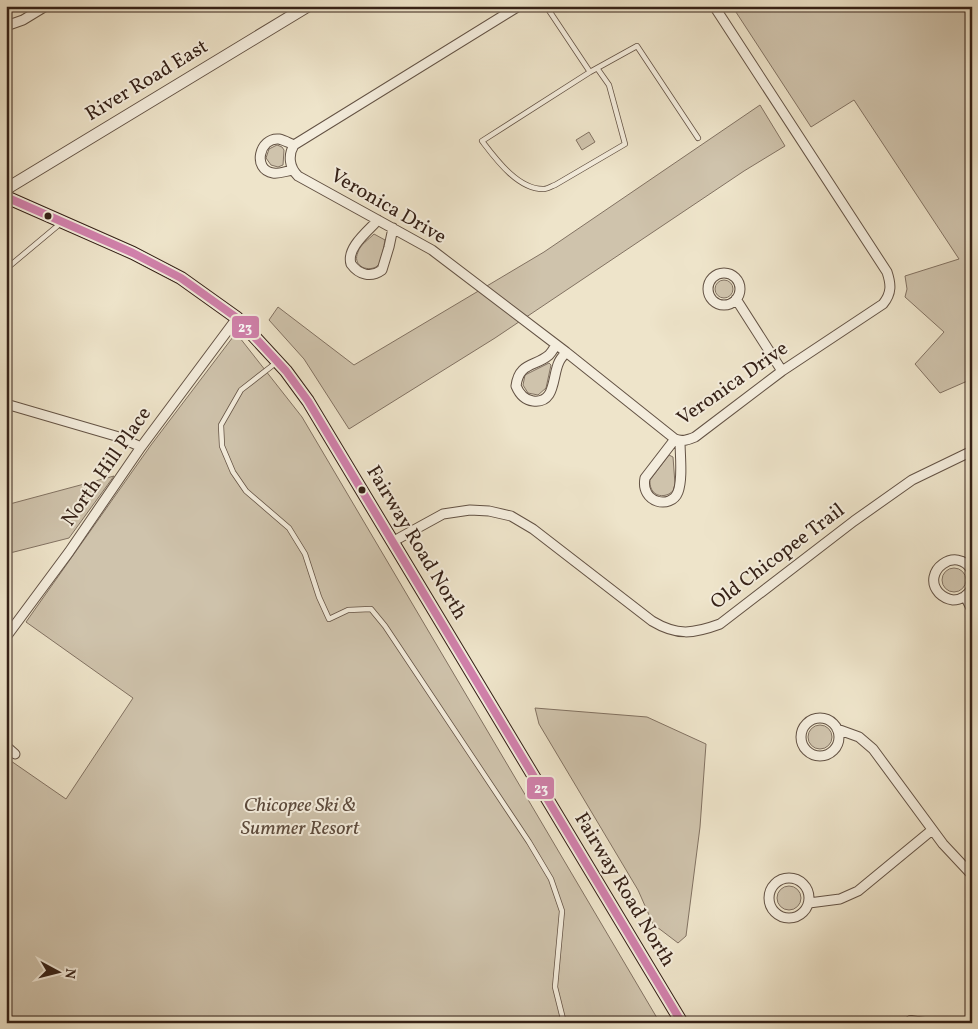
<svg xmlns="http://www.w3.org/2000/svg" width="978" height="1029" font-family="Vollkorn,serif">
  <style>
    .green { fill: #cfc3ac; stroke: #827262 }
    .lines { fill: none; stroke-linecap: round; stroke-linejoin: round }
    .service-casing { stroke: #635244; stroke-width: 6 }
    .minor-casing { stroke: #635244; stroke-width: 11 }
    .tertiary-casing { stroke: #635244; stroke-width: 13 }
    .secondary-casing { stroke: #352117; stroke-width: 14 }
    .service { stroke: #f4eddd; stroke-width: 4.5 }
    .minor { stroke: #f4eddd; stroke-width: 9 }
    .tertiary { stroke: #f4eddd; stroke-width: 11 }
    .secondary { stroke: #f4eddd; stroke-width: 12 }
    .bus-1-casing { stroke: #f4eddd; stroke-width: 11 }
    .bus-1 { stroke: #d181ac; stroke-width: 8 }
    .bus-dot { fill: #352117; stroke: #f4eddd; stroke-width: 2 }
    .labels { text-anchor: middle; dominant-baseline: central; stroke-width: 4; stroke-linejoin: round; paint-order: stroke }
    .street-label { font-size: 20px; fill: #352117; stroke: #f4eddd }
    .park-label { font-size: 20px; font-style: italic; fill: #5c4a3c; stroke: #f4eddd }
    .line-badge { stroke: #f4eddd; stroke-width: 2 }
    .badge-label { font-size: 14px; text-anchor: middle; font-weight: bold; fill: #fff }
  </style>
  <rect width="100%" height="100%" fill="#eee4ca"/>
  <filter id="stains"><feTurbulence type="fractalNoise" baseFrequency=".004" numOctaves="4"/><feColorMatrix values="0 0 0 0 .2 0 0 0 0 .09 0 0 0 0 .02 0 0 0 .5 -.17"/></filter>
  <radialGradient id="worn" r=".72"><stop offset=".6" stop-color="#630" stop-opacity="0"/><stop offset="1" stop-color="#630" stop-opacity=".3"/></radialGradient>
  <!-- green -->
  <path class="green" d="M732,6H972V379L940,393L915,364L944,332L905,297L907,289L905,276L959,259L854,100L811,127Z
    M760,105L785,146L744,171L495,338L349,429L304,359L269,320L278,307L354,365L544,252Z
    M589,132L595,142L582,150L576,140Z
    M277,145L282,147L284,150L283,165L278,167L271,165L266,158L269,149Z
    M374,234L385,240L381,262L376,267C366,272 352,265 358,252C360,245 369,239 374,234Z
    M715 289a9 9 0 1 1 18 0a9 9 0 1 1-18 0Z
    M236,333L302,417L660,1023H6V767L11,761L66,799L133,698L26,622L151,445Z
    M549,363L551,365L546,388L538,395L528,393L523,385L525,375Z
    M669,455L673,457L675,484L673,491L669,494C658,499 649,492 650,480Z
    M114,476L69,538L6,554V505Z
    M942 580a12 12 0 1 1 24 0a12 12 0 1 1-24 0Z
    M535,708L647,717L706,744L700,827L686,936L678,943L653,924L638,890L539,724Z
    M808 737a12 12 0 1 1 24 0a12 12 0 1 1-24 0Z
    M777 898a12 12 0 1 1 24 0a12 12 0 1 1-24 0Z"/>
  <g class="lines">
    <!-- service casing -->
    <g class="service-casing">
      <path id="service" d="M546,6L590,72L637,46L698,138
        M159,8L162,6
        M590,72L482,141C495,158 518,190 544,189C547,189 552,186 555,185L625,144L609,85L597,68
        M6,269L61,223
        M277,362L241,390L221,425L222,446L233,472L246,491L289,528L305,554L319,597L329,619L348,610L371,609L385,626L529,842L551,879L562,911L555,987L564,1023
        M902,1023L910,1018L947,1023"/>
    </g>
    <!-- minor casing -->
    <g class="minor-casing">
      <path id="minor" d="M519,6L294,145C288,155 289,167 298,176L432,250L566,352L675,439C682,442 688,440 695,437L782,371L883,304C892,293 891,284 887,272L714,6
        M6,26L23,20L46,6
        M293,170C286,171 279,174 273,173C252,170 259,137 279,139C284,140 289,143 294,145
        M378,220C368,231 346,248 351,264C359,275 371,278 382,270L389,247L393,228
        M708 289a16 16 0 1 1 32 0a16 16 0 1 1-32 0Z
        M736,299L782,371
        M556,345C554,348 552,352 549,355C535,367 519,362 516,386C519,393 524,400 533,401C556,404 552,376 559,362C560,359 564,355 566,352
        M6,404L119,437L141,447
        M675,439L645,478C640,503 671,510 678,492C683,479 680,455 680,441
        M392,542L443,514L470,510L489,511L511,516L533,529L652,621C677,636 693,634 720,624L854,521L912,480L972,451
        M972,571C957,544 920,572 939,593C942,596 947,599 953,600C961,600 968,595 972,588
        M965,596L972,610
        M6,637L69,552L141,447L237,318
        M801 737a19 19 0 1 1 38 0a19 19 0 1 1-38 0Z
        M837,729L859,737L873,749L943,844L972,875
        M6,746L15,754
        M769 898a20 20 0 1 1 40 0a20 20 0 1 1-40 0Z
        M809,903L840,899L858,891L932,830"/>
    </g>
    <!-- tertiary casing -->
    <g class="tertiary-casing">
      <path id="tertiary" d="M6,189L308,6"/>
    </g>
    <!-- secondary casing -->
    <g class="secondary-casing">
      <path id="secondary" d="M6,197L133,253L181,278L237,318L286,371L308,401L682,1023"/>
    </g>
    <!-- service -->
    <use href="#service" class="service"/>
    <!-- minor -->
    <use href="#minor" class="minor"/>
    <!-- tertiary -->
    <use href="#tertiary" class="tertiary"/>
    <!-- secondary -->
    <use href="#secondary" class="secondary"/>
    <!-- bus-1 casing -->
    <g class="bus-1-casing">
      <path id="bus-1" d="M6,197L133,253L181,278L237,318L286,371L308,401L682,1023"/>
    </g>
    <!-- bus-1 -->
    <use href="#bus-1" class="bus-1"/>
  </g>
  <!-- markers -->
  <g class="bus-dot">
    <circle cx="48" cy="216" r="4.5"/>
    <circle cx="362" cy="490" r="4.5"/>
  </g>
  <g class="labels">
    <!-- street labels -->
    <g class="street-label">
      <text transform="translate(147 81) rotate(-31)">River Road East</text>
      <text transform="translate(388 207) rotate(30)">Veronica Drive</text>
      <text transform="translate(733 384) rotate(-35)">Veronica Drive</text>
      <text transform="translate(107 467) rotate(-55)">North Hill Place</text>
      <text transform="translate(416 543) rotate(59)">Fairway Road North</text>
      <text transform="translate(778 557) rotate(-37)">Old Chicopee Trail</text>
      <text transform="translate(624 890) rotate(59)">Fairway Road North</text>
    </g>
    <!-- park labels -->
    <g class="park-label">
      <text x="300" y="806">Chicopee Ski &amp;<tspan x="300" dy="23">Summer Resort</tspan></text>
    </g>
  </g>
  <g class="line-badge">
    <rect x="231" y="315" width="29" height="24" rx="5" fill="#d181ac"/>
    <rect x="526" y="776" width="29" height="24" rx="5" fill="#d181ac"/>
  </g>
  <g class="badge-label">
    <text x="245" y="332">23</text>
    <text x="541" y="793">23</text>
  </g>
  <!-- margin -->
  <rect width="978" height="1029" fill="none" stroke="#eee4ca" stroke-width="25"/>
  <rect x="8" y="8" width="963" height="1014" fill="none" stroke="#352117" stroke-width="2.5"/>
  <rect x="12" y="12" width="953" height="1004" fill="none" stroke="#352117"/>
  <!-- north arrow -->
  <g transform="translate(58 972) rotate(97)" stroke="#f4eddd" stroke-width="4" paint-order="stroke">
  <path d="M0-4L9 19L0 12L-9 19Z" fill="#352117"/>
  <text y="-8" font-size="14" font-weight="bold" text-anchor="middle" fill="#352117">N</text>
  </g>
  <rect width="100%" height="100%" filter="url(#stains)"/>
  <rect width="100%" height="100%" fill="url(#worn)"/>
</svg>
